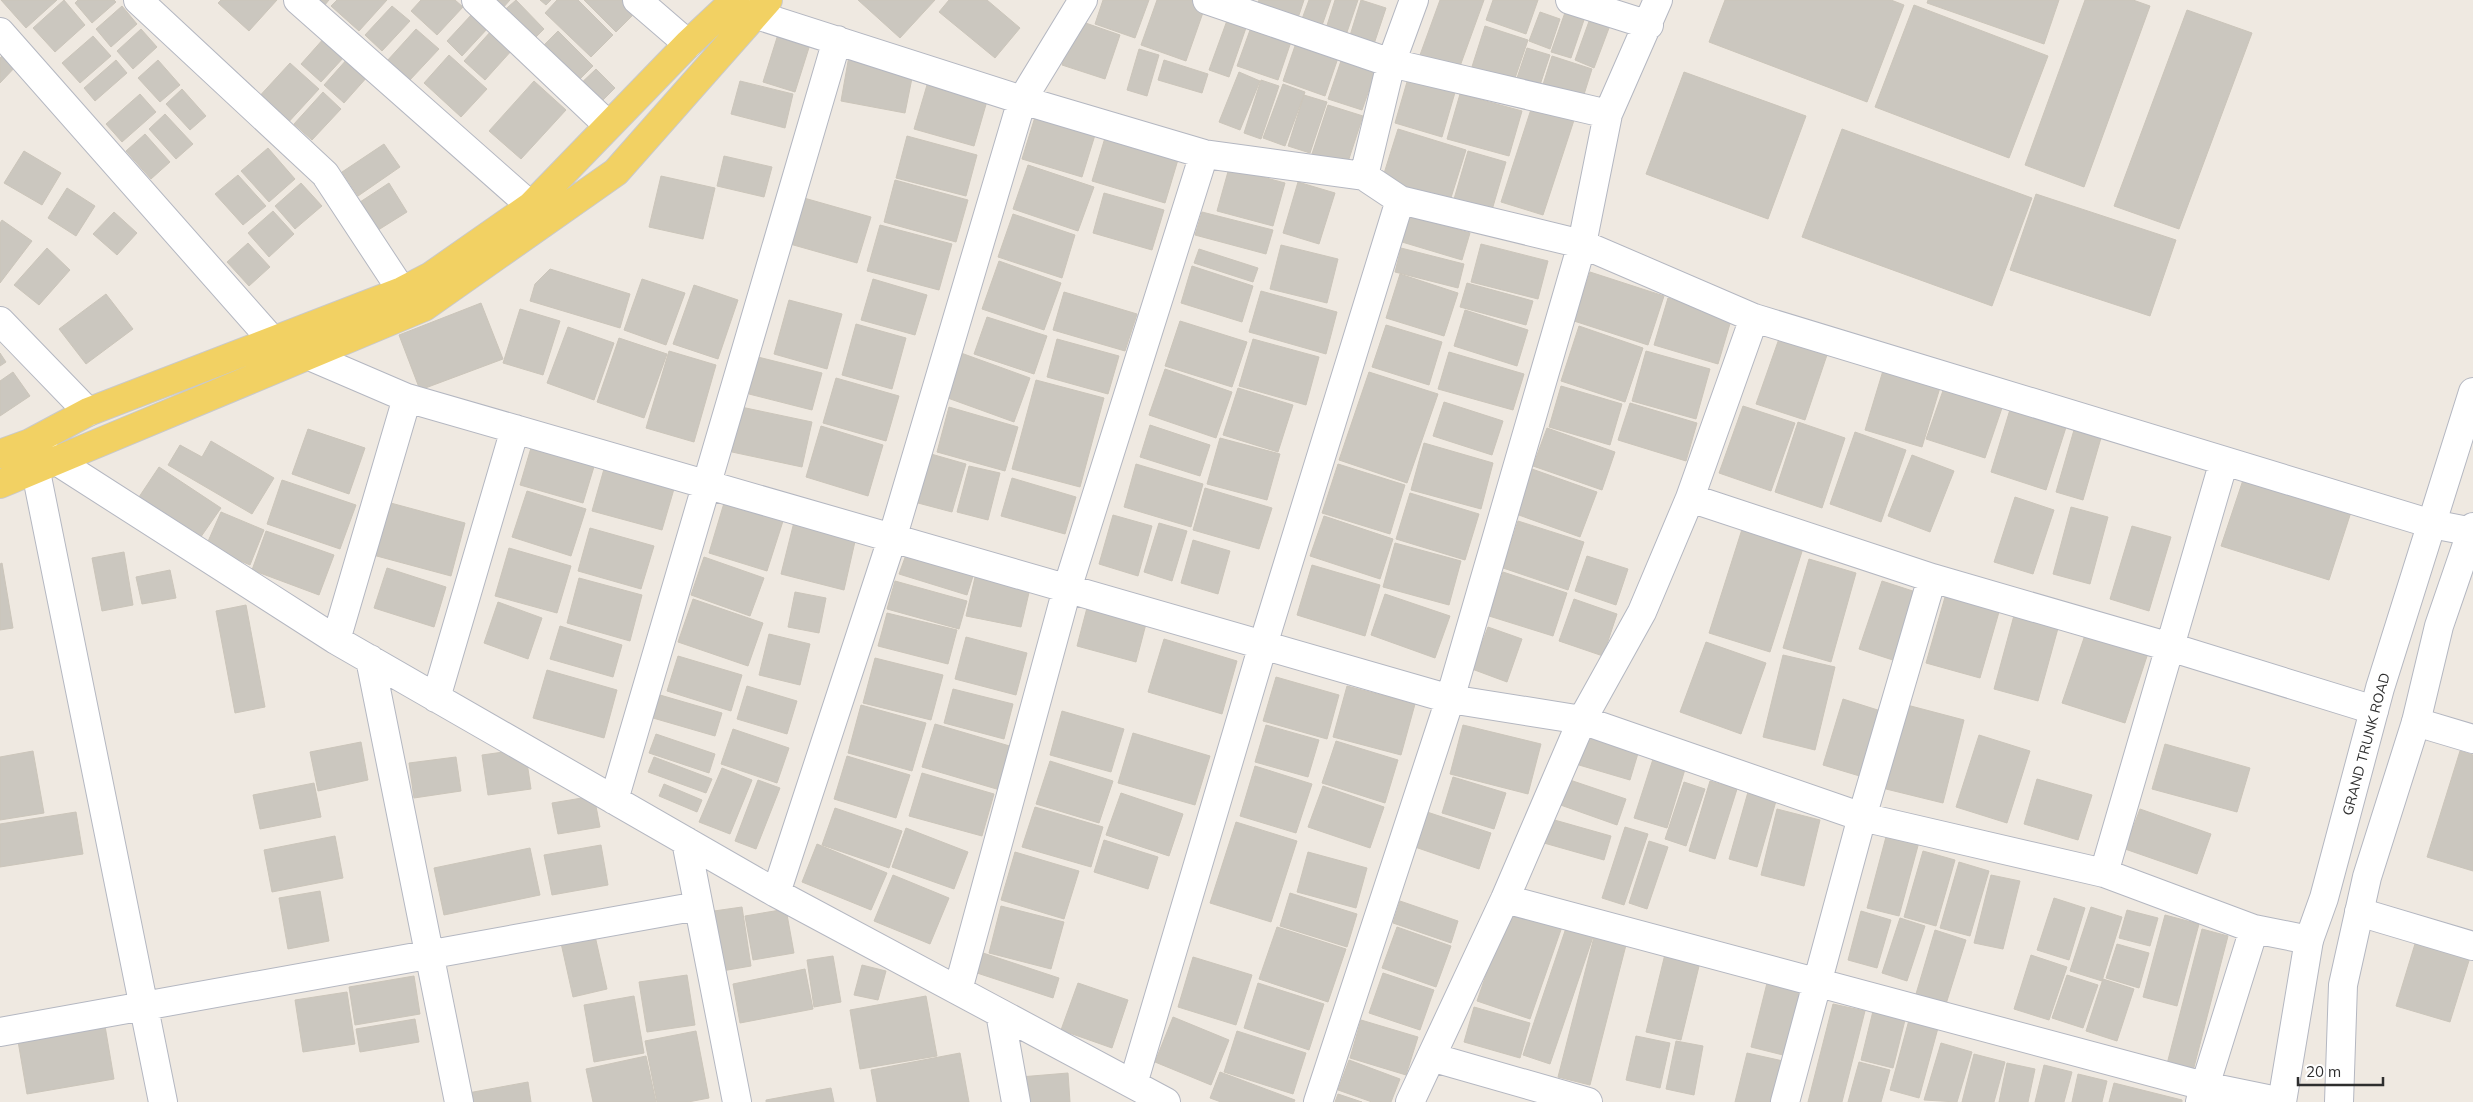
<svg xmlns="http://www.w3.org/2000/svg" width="2473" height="1102" font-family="Mulish,sans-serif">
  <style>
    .building { fill: #cbc7bf; stroke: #cbc5ba }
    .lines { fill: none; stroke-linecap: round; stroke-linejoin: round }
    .minor-casing { stroke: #b4b7c1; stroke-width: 30 }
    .secondary-casing { stroke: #b4b7c1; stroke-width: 30 }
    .primary-casing { stroke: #c9c9c9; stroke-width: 30 }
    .minor { stroke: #fff; stroke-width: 28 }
    .secondary { stroke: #fff; stroke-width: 28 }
    .primary { stroke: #f2d163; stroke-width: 28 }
    .labels { text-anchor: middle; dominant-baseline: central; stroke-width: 4.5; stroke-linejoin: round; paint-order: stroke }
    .street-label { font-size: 14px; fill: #2e2e2e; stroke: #fff }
  </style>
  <rect width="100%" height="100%" fill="#efe9e1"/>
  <!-- building -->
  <path class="building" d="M1,0H57L26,28Z
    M64,0L85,25L55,52L33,28Z
    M78,0H114L116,2L92,23L75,3Z
    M221,0H277L249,31L218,3Z
    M317,0H329L324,6Z
    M337,0H387L359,31L331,6Z
    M421,0H455L463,7L437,35L411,11Z
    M492,0H510L502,9Z
    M516,0L544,29L529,44L500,14Z
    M540,0H551L546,5Z
    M557,0H578L613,35L591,57L545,13Z
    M584,0H629L639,9L616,32Z
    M858,0H935L900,38Z
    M949,0H987L1020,28L995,58L939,12Z
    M1103,0H1149L1135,38L1095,24Z
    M1157,0H1193L1206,4L1186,61L1141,45Z
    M1259,0H1304L1296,24L1255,10Z
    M1309,0H1331L1319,34L1299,27Z
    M1335,0H1358L1344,41L1324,35Z
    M1361,0L1386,8L1372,50L1348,42Z
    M1440,0H1484L1459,69L1420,55Z
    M1493,0H1538L1526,34L1486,20Z
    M1725,0H1891L1904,5L1867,102L1709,42Z
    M1928,0H2059L2044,44L1927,3Z
    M2085,0H2133L2150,6L2084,187L2025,165Z
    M1568,4L1587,11L1571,58L1551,52Z
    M1914,5L2048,56L2009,158L1875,107Z
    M122,6L137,24L111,47L96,29Z
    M392,6L410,21L382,51L365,35Z
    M2187,10L2252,33L2179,229L2114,206Z
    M1540,12L1560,19L1550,49L1529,41Z
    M1592,13L1612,20L1594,68L1575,60Z
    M472,14L488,28L462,56L447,41Z
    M1229,15L1248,22L1229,77L1209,70Z
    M1254,19L1294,33L1278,80L1237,66Z
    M1077,20L1120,35L1105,79L1062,65Z
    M1485,26L1528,40L1512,87L1470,73Z
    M780,28L812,38L795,92L763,82Z
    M141,29L157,47L133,69L117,51Z
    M416,29L439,49L409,81L387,61Z
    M492,30L513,49L485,80L464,61Z
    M558,31L593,66L572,87L537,52Z
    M93,36L111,56L80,83L62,63Z
    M325,37L345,56L321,82L301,64Z
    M1298,37L1340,52L1325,96L1283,81Z
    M1527,48L1550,55L1538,91L1515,84Z
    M1139,49L1159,55L1147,96L1127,90Z
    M6,52L19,63L0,83V58Z
    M449,55L487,89L461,117L424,83Z
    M1343,55L1377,67L1362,110L1328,99Z
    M849,56L914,68L905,113L841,101Z
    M1552,56L1592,69L1581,104L1541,91Z
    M348,58L368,76L344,103L324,85Z
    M116,60L127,73L95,101L84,88Z
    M158,60L180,85L160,102L138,78Z
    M1164,60L1208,74L1202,93L1158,80Z
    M290,63L319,89L285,126L256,100Z
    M596,69L615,88L596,107L576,88Z
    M1239,72L1260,81L1240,130L1219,122Z
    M1684,72L1806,116L1768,219L1646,174Z
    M1409,75L1456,89L1442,137L1395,123Z
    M1261,80L1279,86L1261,139L1244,133Z
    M534,81L566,110L521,159L489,131Z
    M740,81L793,94L785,128L731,114Z
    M1283,84L1305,92L1285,146L1263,138Z
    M927,85L987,101L974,146L914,129Z
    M182,89L206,116L190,130L166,104Z
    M323,92L341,109L312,140L294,124Z
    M140,94L156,112L122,142L106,124Z
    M1460,94L1522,111L1509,156L1447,139Z
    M1304,95L1327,102L1310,153L1288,146Z
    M1534,100L1576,114L1543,215L1501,202Z
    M1328,105L1363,116L1347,165L1312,154Z
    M165,114L193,144L176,159L149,129Z
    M1035,117L1095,135L1082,177L1022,159Z
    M1398,129L1466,150L1449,204L1381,183Z
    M1842,129L2032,198L1992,306L1802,237Z
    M1107,131L1180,153L1165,203L1092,181Z
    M145,134L170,162L151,179L126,151Z
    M907,136L977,155L966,196L896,178Z
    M384,144L400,167L358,196L342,172Z
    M268,148L295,179L269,202L241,171Z
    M24,151L61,173L42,205L4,183Z
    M1468,151L1506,162L1492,210L1454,199Z
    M724,156L772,167L764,197L717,186Z
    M1028,165L1094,187L1078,231L1013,209Z
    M1229,168L1285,183L1273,226L1217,211Z
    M238,175L266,206L243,225L215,194Z
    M661,176L715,188L703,239L649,227Z
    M895,180L968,200L956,242L884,222Z
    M1298,182L1335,193L1319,244L1283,233Z
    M301,183L322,206L295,229L275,206Z
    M389,183L407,212L375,232L357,204Z
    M67,188L95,206L76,236L48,218Z
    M1104,193L1164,210L1152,250L1093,233Z
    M2036,194L2176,240L2150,316L2010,270Z
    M804,198L871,217L857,263L790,244Z
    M273,211L294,234L269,257L248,233Z
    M114,212L137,233L117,255L93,234Z
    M1202,212L1273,230L1266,254L1195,235Z
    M1013,214L1075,235L1062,278L998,257Z
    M1410,216L1470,233L1462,260L1402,242Z
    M2,220L32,241L0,283V223Z
    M880,225L952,244L939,290L867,271Z
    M248,243L270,267L249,286L227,262Z
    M1481,244L1548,261L1538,299L1471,282Z
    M1281,245L1338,259L1327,303L1270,289Z
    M47,248L70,270L39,305L14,285Z
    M1401,248L1464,264L1458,288L1395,272Z
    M1199,249L1258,268L1253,282L1194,263Z
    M999,261L1061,283L1044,330L982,309Z
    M1192,266L1253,286L1242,322L1181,303Z
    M550,269L630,294L620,328L530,301L535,284Z
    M1590,272L1664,296L1648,345L1574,321Z
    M1400,274L1458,293L1444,336L1386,318Z
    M642,279L685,293L666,345L624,330Z
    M873,279L927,295L915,335L861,320Z
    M1467,283L1533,301L1526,325L1460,307Z
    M694,285L738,300L718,359L673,344Z
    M1261,291L1337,312L1326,354L1249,332Z
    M1064,292L1137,314L1125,351L1053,330Z
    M106,294L133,329L86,364L59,329Z
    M1668,298L1732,317L1718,364L1654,345Z
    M789,300L842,314L827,369L774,354Z
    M481,303L503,359L420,390L399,335Z
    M520,309L560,321L543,375L503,363Z
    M1465,310L1528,330L1517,366L1454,346Z
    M987,317L1047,336L1034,374L974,354Z
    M1180,321L1247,342L1232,387L1165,366Z
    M856,324L906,338L892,389L842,375Z
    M1386,325L1442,342L1429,385L1372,367Z
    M1579,326L1643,348L1625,402L1561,381Z
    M568,327L614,343L594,400L547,383Z
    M1781,333L1829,349L1805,420L1756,404Z
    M619,338L667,354L644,418L597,402Z
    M1057,339L1119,356L1108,394L1047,377Z
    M1253,339L1319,357L1306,405L1239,386Z
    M669,351L716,365L694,442L646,428Z
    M1646,351L1710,369L1696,419L1632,401Z
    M1449,352L1524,374L1513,410L1438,389Z
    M0,353L6,362L0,366Z
    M961,353L1030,378L1014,422L945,397Z
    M758,357L822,373L812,410L749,394Z
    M1885,364L1942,381L1922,447L1865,430Z
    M1165,369L1232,392L1216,438L1149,415Z
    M13,372L30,396L0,416V381Z
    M1369,372L1438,394L1407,483L1339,460Z
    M836,378L899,396L886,441L823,423Z
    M1036,380L1104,398L1080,487L1012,469Z
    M1946,382L2004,402L1985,458L1926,439Z
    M1561,386L1622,404L1610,445L1549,427Z
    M1238,388L1293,405L1278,452L1223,435Z
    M1444,402L1503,421L1492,455L1433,436Z
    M1630,403L1697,423L1686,461L1618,440Z
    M2012,403L2068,421L2046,490L1991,472Z
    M1743,406L1795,423L1771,491L1719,473Z
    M741,407L812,422L802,467L732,452Z
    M949,407L1018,427L1005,471L937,452Z
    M1798,422L1845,438L1822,508L1775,492Z
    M2076,423L2103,431L2083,500L2056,492Z
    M1150,425L1210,445L1200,476L1140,457Z
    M821,426L883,445L868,496L806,477Z
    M1547,428L1615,452L1602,490L1533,466Z
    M308,429L365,448L349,494L292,474Z
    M1855,432L1906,450L1881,522L1830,504Z
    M1220,438L1280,454L1267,500L1207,484Z
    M211,441L274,478L252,514L168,465L180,445L202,457Z
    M533,441L596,460L583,503L520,485Z
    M1424,443L1493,463L1481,509L1411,490Z
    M931,454L966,464L952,512L918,503Z
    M1912,455L1954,471L1930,532L1888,516Z
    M606,462L676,482L662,530L592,511Z
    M1136,464L1203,484L1191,527L1124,507Z
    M1338,464L1405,485L1390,534L1322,513Z
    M969,466L1000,473L988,520L957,512Z
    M159,467L221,508L198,541L137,500Z
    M1532,469L1597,492L1580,537L1516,514Z
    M2245,474L2352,509L2329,580L2221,546Z
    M1012,478L1076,497L1065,534L1001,516Z
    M282,480L356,505L340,549L267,524Z
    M1205,488L1272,508L1259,549L1193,530Z
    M527,491L586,509L571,556L512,537Z
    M1410,493L1479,514L1465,560L1396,539Z
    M2015,497L2054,510L2033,574L1994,562Z
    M387,502L465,523L451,576L373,555Z
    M724,503L783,521L767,571L709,553Z
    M2071,507L2108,517L2090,584L2053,574Z
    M221,512L264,530L250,565L206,546Z
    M1113,515L1152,526L1138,576L1099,564Z
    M1324,516L1393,539L1380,579L1310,556Z
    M1518,521L1584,542L1568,590L1503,568Z
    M794,522L856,537L844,590L781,574Z
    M1159,523L1187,531L1172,581L1144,572Z
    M1744,523L1805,542L1770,652L1709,633Z
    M2132,526L2171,537L2149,611L2110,599Z
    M590,528L654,546L641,589L578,571Z
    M266,531L334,555L319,595L252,570Z
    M1193,540L1230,551L1218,594L1181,583Z
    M1395,543L1461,561L1449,605L1383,587Z
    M509,548L571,566L557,613L495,596Z
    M124,552L133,605L102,611L92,558Z
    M907,552L974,573L967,595L899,574Z
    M1587,556L1628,569L1616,605L1575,591Z
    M704,557L764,578L750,616L691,595Z
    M1809,559L1856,573L1831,662L1783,648Z
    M2,563L13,628L0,630V564Z
    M1312,565L1380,585L1365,636L1297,615Z
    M387,568L446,587L434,627L374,608Z
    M170,570L176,598L142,604L136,577Z
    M1503,572L1567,593L1553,636L1489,616Z
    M976,573L1031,584L1021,627L966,616Z
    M579,578L642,595L630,641L567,623Z
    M895,581L967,601L959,629L887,609Z
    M1882,581L1922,594L1899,662L1859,649Z
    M1947,590L2001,605L1980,678L1926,663Z
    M795,592L826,598L819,633L788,627Z
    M1385,594L1450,616L1435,658L1371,635Z
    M693,599L763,623L748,666L678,642Z
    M1574,599L1617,614L1603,656L1559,641Z
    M498,602L542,618L528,659L484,643Z
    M1088,604L1147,620L1136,662L1077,646Z
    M246,605L265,707L235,713L216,611Z
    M2016,608L2060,621L2038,701L1994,689Z
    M887,613L957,630L948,664L878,646Z
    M560,626L622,645L613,677L550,659Z
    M1488,627L1522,639L1507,682L1472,669Z
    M2087,629L2149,650L2125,723L2062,703Z
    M769,634L810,644L800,685L759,675Z
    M966,637L1027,653L1016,695L955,679Z
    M1164,639L1237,661L1222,714L1148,692Z
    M1706,642L1766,663L1741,734L1680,712Z
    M1783,655L1835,667L1815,750L1763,737Z
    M678,656L742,675L731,711L667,691Z
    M875,658L943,675L931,720L863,703Z
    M547,670L617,690L604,738L533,718Z
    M1276,677L1339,695L1327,739L1263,721Z
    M747,686L797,701L787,734L737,719Z
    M1347,686L1415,704L1401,755L1333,737Z
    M953,689L1013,704L1004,739L944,723Z
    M660,695L722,713L715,736L653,718Z
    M1843,699L1884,712L1863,777L1823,765Z
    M861,705L926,723L912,771L848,753Z
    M1907,705L1964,720L1943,803L1886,789Z
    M1062,711L1124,729L1111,772L1050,755Z
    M935,724L1013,747L1000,790L922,767Z
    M1266,725L1319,740L1308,777L1255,762Z
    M1463,725L1541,744L1528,794L1450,774Z
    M733,729L789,748L777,783L721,764Z
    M1133,733L1210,756L1195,805L1118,783Z
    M656,734L715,754L709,773L649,753Z
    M1588,734L1639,750L1630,780L1579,765Z
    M1979,735L2030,751L2007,823L1956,807Z
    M1336,741L1398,760L1385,803L1322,783Z
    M361,742L368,780L318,791L310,752Z
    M2165,744L2250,768L2237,812L2152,789Z
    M525,749L531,789L488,795L482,755Z
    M33,751L44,813L0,820V757Z
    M2460,751L2473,755V871L2427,857Z
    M847,756L910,775L896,818L834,799Z
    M1654,756L1686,766L1667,828L1634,818Z
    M456,757L461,791L414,798L409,763Z
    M654,757L712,779L706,793L648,772Z
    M1050,761L1113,781L1099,823L1036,804Z
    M1255,766L1312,784L1296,833L1240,816Z
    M722,768L752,780L730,834L699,822Z
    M922,773L994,794L982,836L909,816Z
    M1453,777L1506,793L1494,829L1442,813Z
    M1564,778L1626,799L1617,825L1555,803Z
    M2037,779L2092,795L2078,840L2024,824Z
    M758,780L780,788L756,849L735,841Z
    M1710,781L1737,789L1715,859L1689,851Z
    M1684,782L1705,789L1686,846L1665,839Z
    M314,783L321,817L260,829L253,795Z
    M664,784L702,800L697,812L659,796Z
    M1323,786L1384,807L1370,848L1308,827Z
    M1748,792L1776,801L1757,867L1729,859Z
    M1121,793L1183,814L1169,856L1106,835Z
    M594,796L600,827L558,834L552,803Z
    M1035,807L1103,827L1091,867L1022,847Z
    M835,808L902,831L889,868L822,845Z
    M1777,809L1820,820L1804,886L1761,875Z
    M2140,809L2211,834L2197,874L2125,849Z
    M76,812L83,854L0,867V824Z
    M1427,812L1491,833L1479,869L1415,847Z
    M1551,819L1611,836L1604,860L1544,843Z
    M1236,822L1297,841L1271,922L1210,903Z
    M1625,827L1648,834L1624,905L1602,898Z
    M906,828L968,852L954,889L892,867Z
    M1887,833L1919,842L1899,916L1867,908Z
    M335,836L343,878L272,892L264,850Z
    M1104,840L1158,857L1148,889L1094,872Z
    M1649,841L1668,847L1647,909L1629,903Z
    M817,844L887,873L871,910L802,882Z
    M601,845L608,885L552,895L544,855Z
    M530,848L540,895L444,915L434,868Z
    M1923,851L1955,860L1936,926L1904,917Z
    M1015,852L1079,871L1064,919L1001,900Z
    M1308,852L1367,868L1356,908L1297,892Z
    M1959,862L1989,871L1970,936L1940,928Z
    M893,875L949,898L930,944L874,921Z
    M1991,875L2020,881L2003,949L1974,943Z
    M320,891L329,941L288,949L279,898Z
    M1290,893L1357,914L1347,947L1280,926Z
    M2054,898L2085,908L2069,960L2037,950Z
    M1400,901L1458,921L1451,943L1393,923Z
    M1511,903L1564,921L1530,1019L1477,1001Z
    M1001,906L1064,922L1051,969L989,953Z
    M742,907L751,966L716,972L707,912Z
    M2091,907L2122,917L2102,981L2070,971Z
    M786,909L794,953L753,960L745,916Z
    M2127,910L2158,918L2150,946L2119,938Z
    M1861,911L1891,920L1877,968L1848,960Z
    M2165,915L2199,924L2177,1006L2143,997Z
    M1900,918L1925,926L1907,981L1882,973Z
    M1567,925L1594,934L1550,1064L1523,1055Z
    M593,927L607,989L573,997L559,934Z
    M1277,927L1346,949L1328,1002L1259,979Z
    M1397,927L1451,946L1436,987L1382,968Z
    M2202,929L2228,936L2193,1071L2167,1064Z
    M1935,930L1966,940L1946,1004L1916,994Z
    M2418,934L2472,951L2450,1022L2396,1006Z
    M1594,937L1626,945L1590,1085L1558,1077Z
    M2117,944L2149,953L2139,988L2106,978Z
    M1666,950L1701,958L1681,1040L1646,1032Z
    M980,952L1059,978L1053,998L974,972Z
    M2031,955L2067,967L2049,1020L2014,1009Z
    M833,956L841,1002L814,1007L807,960Z
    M1193,957L1252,975L1236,1025L1178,1007Z
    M862,965L886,971L878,1000L854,995Z
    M805,969L813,1009L740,1023L733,984Z
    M1383,973L1434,990L1420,1030L1369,1013Z
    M687,975L695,1025L647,1032L639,982Z
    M2067,975L2098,985L2083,1028L2052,1018Z
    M414,976L420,1014L355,1025L349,987Z
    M1768,979L1805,989L1787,1056L1751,1047Z
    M2103,979L2134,989L2117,1041L2086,1031Z
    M1078,983L1128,1000L1112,1048L1061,1030Z
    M1258,983L1324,1004L1309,1050L1244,1028Z
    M347,992L355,1044L303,1052L295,1000Z
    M634,996L644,1053L594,1062L584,1005Z
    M926,996L937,1056L860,1069L850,1010Z
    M1833,1004L1865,1011L1842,1102H1808Z
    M1474,1007L1530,1023L1520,1058L1464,1042Z
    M1874,1007L1906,1016L1893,1068L1861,1060Z
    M1173,1017L1229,1040L1211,1085L1155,1062Z
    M415,1019L419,1042L360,1052L356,1029Z
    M1361,1020L1418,1037L1406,1075L1350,1058Z
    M1909,1020L1938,1028L1919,1098L1890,1090Z
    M105,1026L114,1079L27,1094L18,1041Z
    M696,1031L709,1098L688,1102H657L645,1041Z
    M1237,1031L1306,1053L1293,1094L1224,1072Z
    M1636,1036L1670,1043L1660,1088L1626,1080Z
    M1676,1041L1703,1046L1694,1095L1666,1089Z
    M1941,1043L1972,1052L1957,1102L1924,1100Z
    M960,1053L969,1102H877L871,1070Z
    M1747,1053L1783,1061L1772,1102H1735Z
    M1974,1054L2005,1062L1994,1102H1962Z
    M646,1056L656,1102H593L586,1069Z
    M1349,1060L1400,1079L1391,1102H1372L1338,1090Z
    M1859,1062L1890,1070L1881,1102H1848Z
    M2007,1063L2035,1069L2028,1102H1999Z
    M2044,1065L2072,1072L2064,1102H2035Z
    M1220,1072L1295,1100L1294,1102H1221L1210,1098Z
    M1068,1073L1070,1102H1023L1020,1077Z
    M2078,1074L2107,1081L2102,1102H2072Z
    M528,1082L531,1102H470L468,1093Z
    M2114,1083L2182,1100V1102H2109Z
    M831,1088L834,1102H766V1100Z
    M1338,1094L1362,1102H1335Z"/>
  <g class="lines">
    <!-- minor casing -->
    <g class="minor-casing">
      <path id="minor" d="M138,0L325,174L402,291
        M298,0L531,206
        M476,0L608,125
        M637,0L688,44
        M1207,0L1391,63L1608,114
        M1570,0L1649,25
        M735,8L1022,100L1204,154L1364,176L1400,200L1582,244L1754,318L2432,524L2473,532
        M0,32L272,340L407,398L1450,699L1582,720L1862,817L2104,873L2254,929L2309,940
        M1364,176L1391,63L1414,0
        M0,321L88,412
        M31,447L163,1102
        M38,449L336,640L776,893L1166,1102
        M1690,498L1932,578L2170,647L2374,710
        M336,640L407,398
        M370,659L459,1102
        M436,698L515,429
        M2416,722L2473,739
        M614,800L837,40
        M686,841L737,1102
        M2104,873L2224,461
        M776,893L892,539L1022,100L1083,0
        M1505,899L2204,1086L2282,1102
        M2359,912L2473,946
        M958,990L1067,589L1204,154
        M1000,1013L1016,1102
        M0,1032L698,906
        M1431,1057L1588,1102
        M1133,1084L1263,645L1400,200
        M1318,1102L1450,699L1582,244L1608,114L1658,0
        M1410,1102L1505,899L1582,720L1642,612L1690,498L1754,318
        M1785,1102L1862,817L1932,578
        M2200,1102L2254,929"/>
    </g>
    <!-- secondary casing -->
    <g class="secondary-casing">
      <path id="secondary" d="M2282,1102L2309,940L2324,898L2380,688L2473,392
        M2339,1102L2343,985L2367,877L2416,722L2439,626L2473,527"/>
    </g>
    <!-- primary casing -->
    <g class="primary-casing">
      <path id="primary" d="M0,454L30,443L88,412L402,291L431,276L531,206L688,44L735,0
        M0,484L424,307L616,172L768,0"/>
    </g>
    <!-- minor -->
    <use href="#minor" class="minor"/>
    <!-- secondary -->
    <use href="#secondary" class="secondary"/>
    <!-- primary -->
    <use href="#primary" class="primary"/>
  </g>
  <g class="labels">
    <!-- street labels -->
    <g class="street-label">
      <text transform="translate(2366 744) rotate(-75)">GRAND TRUNK ROAD</text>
    </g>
  </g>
  <!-- scale -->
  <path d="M2298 1077v8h85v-8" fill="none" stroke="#2e2e2e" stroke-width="2.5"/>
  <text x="2306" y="1077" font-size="15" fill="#2e2e2e" stroke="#ffffff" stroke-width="4" paint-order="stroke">20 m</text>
</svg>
